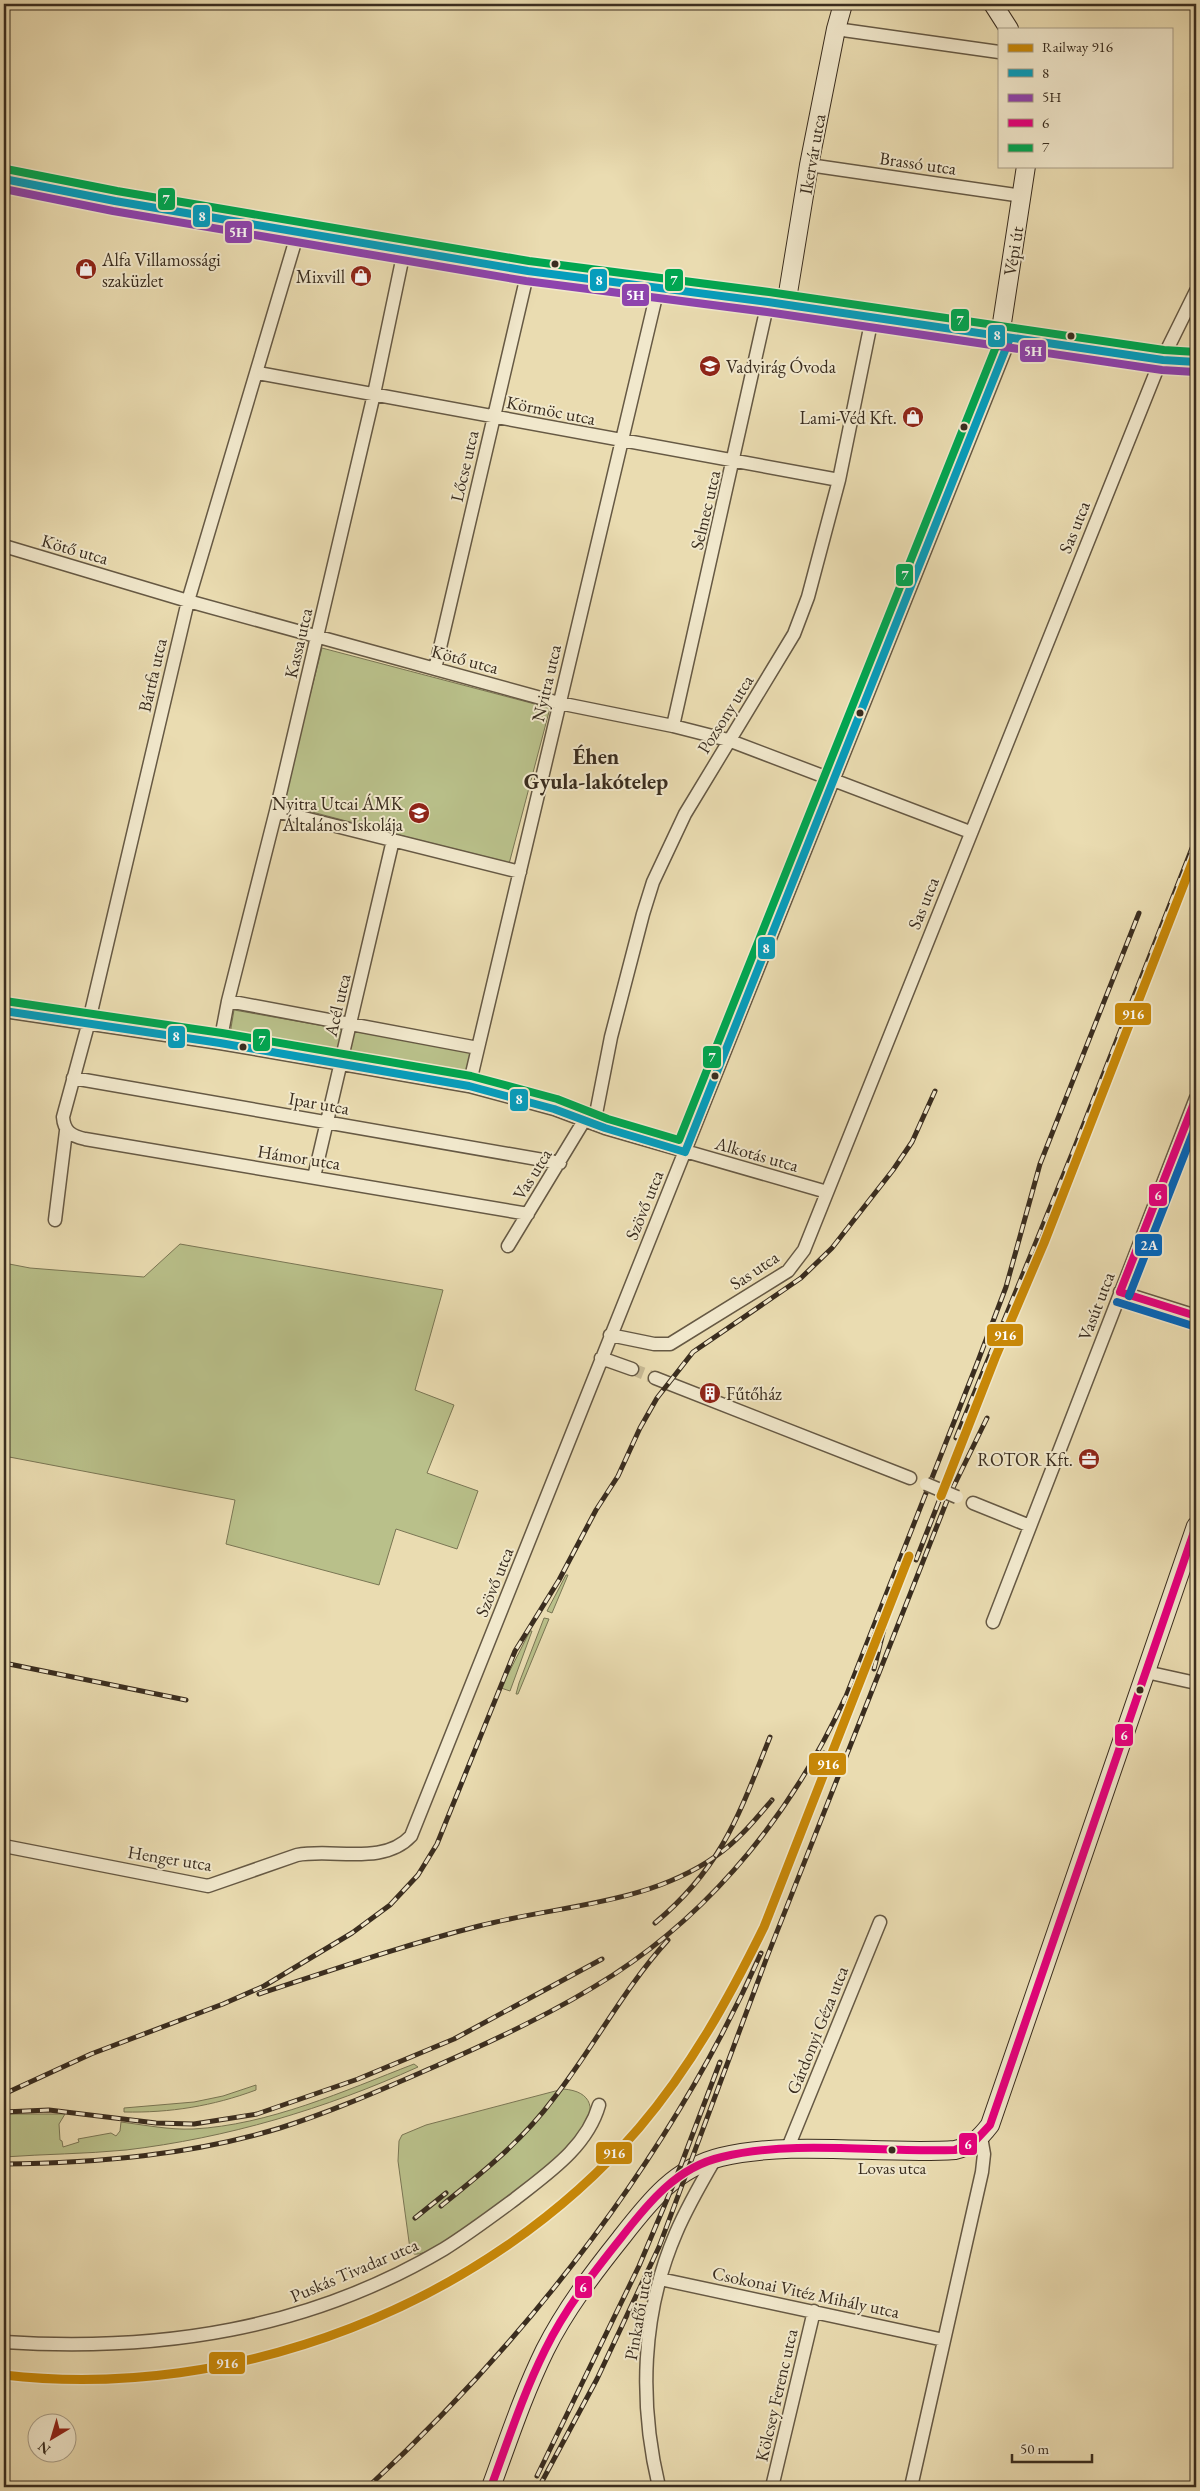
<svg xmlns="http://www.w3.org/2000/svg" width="1200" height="2491" font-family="'EB Garamond',serif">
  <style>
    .green { fill: #b9c08a; stroke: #7a7654 }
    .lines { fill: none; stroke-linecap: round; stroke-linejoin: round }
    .street-tunnel { stroke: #c7b994; stroke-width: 12; stroke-dasharray: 12 6; stroke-linecap: butt }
    .street-casing { stroke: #665944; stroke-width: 15 }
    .secondary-casing { stroke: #3a2d1f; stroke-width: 20 }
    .street { stroke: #f1e8cc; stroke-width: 12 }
    .secondary { stroke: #f1e8cc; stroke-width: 18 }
    .rail-casing { stroke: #3a2d1f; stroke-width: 5 }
    .rail { stroke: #f1e8cc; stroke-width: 3; stroke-dasharray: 9; stroke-linecap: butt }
    .street-bridge-casing { stroke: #665944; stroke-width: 15; stroke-linecap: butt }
    .street-bridge { stroke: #f1e8cc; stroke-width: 12 }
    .bus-1-casing { stroke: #f1e8cc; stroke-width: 11 }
    .bus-2-casing { stroke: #f1e8cc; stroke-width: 11 }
    .bus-3-casing { stroke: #f1e8cc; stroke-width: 11 }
    .bus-4-casing { stroke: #f1e8cc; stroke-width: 11 }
    .bus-5-casing { stroke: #f1e8cc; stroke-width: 11 }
    .bus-1 { stroke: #069dbc; stroke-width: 8 }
    .bus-2 { stroke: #8e44ad; stroke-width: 8 }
    .bus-3 { stroke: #e5007d; stroke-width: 8 }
    .bus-4 { stroke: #00a651; stroke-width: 8 }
    .bus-5 { stroke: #0065bd; stroke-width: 8 }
    .rail-1-casing { stroke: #f1e8cc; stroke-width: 12 }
    .rail-1 { stroke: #c88808; stroke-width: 9 }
    .bus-dot { fill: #3a2d1f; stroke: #f1e8cc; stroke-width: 2 }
    .labels { text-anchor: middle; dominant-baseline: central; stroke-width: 4; stroke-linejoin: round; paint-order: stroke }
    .bus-label { font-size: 17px; fill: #3a2d1f; stroke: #f1e8cc }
    .street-label { font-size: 18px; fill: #3a2d1f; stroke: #f1e8cc }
    .poi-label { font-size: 18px; fill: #3a2d1f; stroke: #f1e8cc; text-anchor: end }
    .district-label { font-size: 22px; font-weight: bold; fill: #3a2d1f; stroke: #f1e8cc }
    .line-badge { stroke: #f1e8cc; stroke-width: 2 }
    .badge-label { font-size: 14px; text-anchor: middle; font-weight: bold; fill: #fff }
  </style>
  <rect width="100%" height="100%" fill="#eadcb1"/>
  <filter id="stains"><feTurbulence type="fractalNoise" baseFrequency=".004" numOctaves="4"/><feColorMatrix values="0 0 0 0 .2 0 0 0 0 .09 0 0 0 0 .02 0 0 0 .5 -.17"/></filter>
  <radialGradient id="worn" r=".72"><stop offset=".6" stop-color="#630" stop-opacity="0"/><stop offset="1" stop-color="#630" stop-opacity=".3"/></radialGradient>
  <!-- green -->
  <path class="green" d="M322,648L550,708L509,864L282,804Z
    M234,1010L471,1052L466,1081L229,1040Z
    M180,1244L443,1290L415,1390L454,1405L427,1473L478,1491L457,1549L396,1529L379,1585L226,1544L235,1500L4,1456V1263L30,1268L144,1277Z
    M566,1575H568L552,1613L547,1611Z
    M544,1618L549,1619L518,1694H516L519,1683Z
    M530,1631H532L510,1691L501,1688Z
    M414,2064L418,2067C325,2109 227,2138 126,2150C85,2154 44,2154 4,2157V2114H65L59,2124L60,2140L62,2141L63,2147L79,2142L78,2139L111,2133L116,2136L120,2131L121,2122C145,2125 169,2130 193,2129C269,2125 344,2091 414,2064Z
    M256,2085V2090C213,2106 170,2113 124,2112V2108L194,2102L223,2096Z
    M563,2089C593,2091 597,2111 581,2133C564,2156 438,2259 414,2254L410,2249L398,2161L399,2141L402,2135L426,2125Z"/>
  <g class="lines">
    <!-- street-tunnel -->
    <path class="street-tunnel" d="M632,1369L655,1378"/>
    <!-- street casing -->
    <g class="street-casing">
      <path id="street" d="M836,29L999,52
        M809,165L1022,196
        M298,232L188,601L88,1025L63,1117C64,1131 71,1136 85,1139L528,1214
        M258,373L839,480
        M4,546L188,601L559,703L673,726L728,740L970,832
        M435,669L528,271
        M673,726L768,302
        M276,811L520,872
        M228,1001L478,1048
        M4,1011L220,1043L469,1086L554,1109L605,1128L827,1192
        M220,1043L228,1001L276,811L374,394L404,251
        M73,1078L560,1163
        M469,1086L658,288
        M594,1124L611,1037L643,914L653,882L685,814L794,634L808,597L839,480L872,318
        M314,1177L393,840
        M55,1220L66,1131
        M508,1246L585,1119
        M1120,1292L1196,1316
        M610,1335L654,1344H670L788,1271L804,1250L1156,372L1196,291
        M601,1358L632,1369
        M655,1378L910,1478
        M973,1503L1030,1526
        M993,1622L1196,1098
        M1146,1672L1196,1683
        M4,1846L208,1886L297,1855C334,1848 383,1866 411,1836L1010,338
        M787,2150L880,1922
        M660,2279L944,2340
        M4,2342C159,2352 308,2330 444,2249C468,2234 492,2216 515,2199C548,2173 587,2147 599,2105
        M659,2487C639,2403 641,2314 676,2233C687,2207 701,2183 715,2159
        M772,2487L814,2311
        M911,2487L982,2172L984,2154L981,2137"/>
    </g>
    <!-- secondary casing -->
    <g class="secondary-casing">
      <path id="secondary" d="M993,4L1009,29
        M4,179L115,201L528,271L768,302L1163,360L1196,362
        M788,293L809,165L836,29L843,4
        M1000,336L1026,166
        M491,2487C508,2441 523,2395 545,2350C565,2310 593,2273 621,2238C649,2202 675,2168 721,2157C792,2140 881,2155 955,2150C972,2146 980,2138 990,2125L1196,1526"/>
    </g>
    <!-- street -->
    <use href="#street" class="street"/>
    <!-- secondary -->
    <use href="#secondary" class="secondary"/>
    <!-- rail casing -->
    <g class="rail-casing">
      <path id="rail" d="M956,1438L1074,1149L1196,838
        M916,1560L941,1496
        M4,1663L186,1700
        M874,1669L890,1605
        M843,1704L978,1361L1006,1287L1040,1164L1139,913
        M816,1773L824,1753
        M655,1923C722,1867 739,1815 770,1737
        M259,1994C332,1970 404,1945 479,1926C559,1905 647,1905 716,1856C738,1841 755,1820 772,1800
        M4,2094L91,2054L223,2004L264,1986L352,1933L390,1905L418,1875L437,1844L515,1651L559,1580L596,1510L618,1476L640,1428L657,1398L693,1352L801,1278L832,1248L893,1170L912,1142L935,1091
        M4,2112L49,2110L156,2123L194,2124L257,2114L358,2079L454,2039L602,1959
        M4,2164C97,2163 191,2155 280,2128C334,2111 385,2088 436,2066C497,2039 557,2011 613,1975C716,1908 794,1809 845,1698
        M441,2206C482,2173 522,2141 554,2098C594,2047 624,1988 668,1940
        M415,2218L446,2193
        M537,2476L639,2266L676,2178L720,2062
        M368,2487C528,2339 673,2153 761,1953
        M539,2487L597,2379L659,2247L767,1957L948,1498L987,1418"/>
    </g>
    <!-- rail -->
    <use href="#rail" class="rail"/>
    <!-- street-bridge casing -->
    <g class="street-bridge-casing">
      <path id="street-bridge" d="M926,1484L957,1497"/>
    </g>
    <!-- street-bridge -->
    <use href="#street-bridge" class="street-bridge"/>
    <!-- bus-1 casing -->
    <g class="bus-1-casing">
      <path id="bus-1" d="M4,179L115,201L528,271L768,302L1163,360L1196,362
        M4,1011L220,1043L469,1086L554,1109L605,1128L685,1152
        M685,1152L1010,338"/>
    </g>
    <!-- bus-2 casing -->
    <g class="bus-2-casing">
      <path id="bus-2" d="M4,189L113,211L526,281L767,312L1162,370L1195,372"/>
    </g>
    <!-- bus-3 casing -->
    <g class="bus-3-casing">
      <path id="bus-3" d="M1120,1292L1196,1098
        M1120,1292L1196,1316
        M491,2487C508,2441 523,2394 545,2350C565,2309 593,2273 621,2238C648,2203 677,2167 722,2157C797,2139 878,2153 955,2150L975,2141L990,2125L1196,1526"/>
    </g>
    <!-- bus-4 casing -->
    <g class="bus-4-casing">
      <path id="bus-4" d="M6,169L117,191L529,261L769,292L1164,350L1196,352
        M5,1001L222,1033L471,1076L557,1099L608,1119L679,1140L1001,334"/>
    </g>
    <!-- bus-5 casing -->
    <g class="bus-5-casing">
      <path id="bus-5" d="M1129,1296L1196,1125
        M1117,1302L1193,1326"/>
    </g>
    <!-- bus-1 -->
    <use href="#bus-1" class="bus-1"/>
    <!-- bus-2 -->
    <use href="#bus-2" class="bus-2"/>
    <!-- bus-3 -->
    <use href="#bus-3" class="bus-3"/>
    <!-- bus-4 -->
    <use href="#bus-4" class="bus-4"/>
    <!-- bus-5 -->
    <use href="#bus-5" class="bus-5"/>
    <!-- rail-1 casing -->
    <g class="rail-1-casing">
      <path id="rail-1" d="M941,1496L995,1358L1044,1243L1196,853
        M4,2375C236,2402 486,2305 639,2128C691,2067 729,1998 764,1927L909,1556"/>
    </g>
    <!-- rail-1 -->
    <use href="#rail-1" class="rail-1"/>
  </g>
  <!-- icons -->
  <defs>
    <g id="shop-disc" transform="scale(1.125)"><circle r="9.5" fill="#8f2418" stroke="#f1e8cc"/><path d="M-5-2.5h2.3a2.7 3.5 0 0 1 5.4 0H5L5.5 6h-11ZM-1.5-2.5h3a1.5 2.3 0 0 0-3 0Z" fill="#fff"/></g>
    <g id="school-disc" transform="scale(1.125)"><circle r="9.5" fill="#8f2418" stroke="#f1e8cc"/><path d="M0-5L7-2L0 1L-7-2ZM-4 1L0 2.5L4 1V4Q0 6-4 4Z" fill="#fff"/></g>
    <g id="building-disc" transform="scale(1.125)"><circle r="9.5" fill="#8f2418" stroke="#f1e8cc"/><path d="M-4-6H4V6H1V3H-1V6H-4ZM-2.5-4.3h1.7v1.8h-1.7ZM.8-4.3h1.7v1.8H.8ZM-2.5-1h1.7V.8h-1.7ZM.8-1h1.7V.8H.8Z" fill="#fff"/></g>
    <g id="office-disc" transform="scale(1.125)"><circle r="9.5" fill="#8f2418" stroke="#f1e8cc"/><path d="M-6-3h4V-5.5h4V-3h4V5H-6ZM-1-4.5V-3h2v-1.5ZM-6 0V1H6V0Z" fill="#fff"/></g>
  </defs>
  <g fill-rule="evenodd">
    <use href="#shop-disc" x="86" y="269"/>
    <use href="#shop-disc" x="361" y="276"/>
    <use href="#school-disc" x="710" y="366"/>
    <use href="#shop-disc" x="913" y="417"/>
    <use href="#school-disc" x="419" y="813"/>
    <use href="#building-disc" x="710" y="1393"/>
    <use href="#office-disc" x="1089" y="1459"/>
  </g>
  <!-- markers -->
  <g class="bus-dot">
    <circle cx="555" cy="264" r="4.5"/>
    <circle cx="1071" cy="336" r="4.5"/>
    <circle cx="964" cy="427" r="4.5"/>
    <circle cx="860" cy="713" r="4.5"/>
    <circle cx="243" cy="1047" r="4.5"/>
    <circle cx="715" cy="1076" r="4.5"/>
    <circle cx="1140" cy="1690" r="4.5"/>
    <circle cx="892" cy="2150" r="4.5"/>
  </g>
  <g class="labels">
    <!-- bus labels -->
    <g class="bus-label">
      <text x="892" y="2168">Lovas utca</text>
    </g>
    <!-- street labels -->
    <g class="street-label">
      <text transform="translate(812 154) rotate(-80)">Ikervár utca</text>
      <text transform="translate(918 163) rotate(8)">Brassó utca</text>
      <text transform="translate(1013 251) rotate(-81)">Vépi út</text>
      <text transform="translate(551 410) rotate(11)">Körmöc utca</text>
      <text transform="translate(464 466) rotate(-77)">Lőcse utca</text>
      <text transform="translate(705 510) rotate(-77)">Selmec utca</text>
      <text transform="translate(1074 527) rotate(-68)">Sas utca</text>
      <text transform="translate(75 549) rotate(16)">Kötő utca</text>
      <text transform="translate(298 643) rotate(-77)">Kassa utca</text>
      <text transform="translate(465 659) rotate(15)">Kötő utca</text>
      <text transform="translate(152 675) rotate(-77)">Bártfa utca</text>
      <text transform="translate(546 683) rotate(-77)">Nyitra utca</text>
      <text transform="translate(725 714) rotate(-58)">Pozsony utca</text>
      <text transform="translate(923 903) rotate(-68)">Sas utca</text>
      <text transform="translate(337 1005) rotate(-77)">Acél utca</text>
      <text transform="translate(319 1103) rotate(10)">Ipar utca</text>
      <text transform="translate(757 1154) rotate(16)">Alkotás utca</text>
      <text transform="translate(299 1157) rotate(9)">Hámor utca</text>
      <text transform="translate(532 1174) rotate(-58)">Vas utca</text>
      <text transform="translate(644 1205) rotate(-68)">Szövő utca</text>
      <text transform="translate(754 1270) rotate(-34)">Sas utca</text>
      <text transform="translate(1096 1306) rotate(-69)">Vasút utca</text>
      <text transform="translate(494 1582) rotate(-68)">Szövő utca</text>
      <text transform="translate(170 1858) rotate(9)">Henger utca</text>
      <text transform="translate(817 2030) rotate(-68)">Gárdonyi Géza utca</text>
      <text transform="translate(354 2270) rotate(-23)">Puskás Tivadar utca</text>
      <text transform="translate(806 2292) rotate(12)">Csokonai Vitéz Mihály utca</text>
      <text transform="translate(638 2315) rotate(-80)">Pinkafői utca</text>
      <text transform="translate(776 2395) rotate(-77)">Kölcsey Ferenc utca</text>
    </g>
    <!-- poi labels -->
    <g class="poi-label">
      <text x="102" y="259" text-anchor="start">Alfa Villamossági<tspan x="102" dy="21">szaküzlet</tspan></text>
      <text x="345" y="276">Mixvill</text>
      <text x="726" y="366" text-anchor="start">Vadvirág Óvoda</text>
      <text x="897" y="417">Lami-Véd Kft.</text>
      <text x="403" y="803">Nyitra Utcai ÁMK<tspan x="403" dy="21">Általános Iskolája</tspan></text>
      <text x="726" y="1393" text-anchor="start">Fűtőház</text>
      <text x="1073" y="1459">ROTOR Kft.</text>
    </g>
    <!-- district labels -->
    <g class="district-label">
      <text x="596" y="756">Éhen<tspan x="596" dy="25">Gyula-lakótelep</tspan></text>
    </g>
  </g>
  <g class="line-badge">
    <rect x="157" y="187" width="19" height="24" rx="5" fill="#00a651"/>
    <rect x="192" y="204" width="19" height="24" rx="5" fill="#069dbc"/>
    <rect x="224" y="220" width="29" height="24" rx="5" fill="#8e44ad"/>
    <rect x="664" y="268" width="20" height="24" rx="5" fill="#00a651"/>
    <rect x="589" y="268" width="19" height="24" rx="5" fill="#069dbc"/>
    <rect x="621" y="283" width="29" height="24" rx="5" fill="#8e44ad"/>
    <rect x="950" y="308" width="20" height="24" rx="5" fill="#00a651"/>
    <rect x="987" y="324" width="19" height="24" rx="5" fill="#069dbc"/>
    <rect x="1019" y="339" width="28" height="24" rx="5" fill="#8e44ad"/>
    <rect x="895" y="563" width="19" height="24" rx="5" fill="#00a651"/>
    <rect x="757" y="936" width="19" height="24" rx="5" fill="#069dbc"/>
    <rect x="1114" y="1002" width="38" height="24" rx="5" fill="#c88808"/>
    <rect x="167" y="1025" width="19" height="24" rx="5" fill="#069dbc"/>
    <rect x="252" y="1028" width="19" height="24" rx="5" fill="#00a651"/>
    <rect x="702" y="1045" width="20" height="24" rx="5" fill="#00a651"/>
    <rect x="509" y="1088" width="20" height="24" rx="5" fill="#069dbc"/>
    <rect x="1148" y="1183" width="20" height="24" rx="5" fill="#e5007d"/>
    <rect x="1134" y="1233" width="29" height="24" rx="5" fill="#0065bd"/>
    <rect x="986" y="1323" width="38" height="24" rx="5" fill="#c88808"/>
    <rect x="1114" y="1723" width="20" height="24" rx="5" fill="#e5007d"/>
    <rect x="808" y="1752" width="39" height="24" rx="5" fill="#c88808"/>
    <rect x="958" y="2132" width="20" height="24" rx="5" fill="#e5007d"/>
    <rect x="595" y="2141" width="38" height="24" rx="5" fill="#c88808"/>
    <rect x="574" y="2275" width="19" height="24" rx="5" fill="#e5007d"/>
    <rect x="208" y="2351" width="38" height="24" rx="5" fill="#c88808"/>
  </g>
  <g class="badge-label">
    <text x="166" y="204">7</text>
    <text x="202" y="221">8</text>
    <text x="238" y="237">5H</text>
    <text x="674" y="285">7</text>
    <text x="599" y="285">8</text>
    <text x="635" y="300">5H</text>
    <text x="960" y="325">7</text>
    <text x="997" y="340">8</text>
    <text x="1033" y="356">5H</text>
    <text x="905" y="580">7</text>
    <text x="766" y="953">8</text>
    <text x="1133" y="1019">916</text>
    <text x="176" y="1041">8</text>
    <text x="262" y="1045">7</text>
    <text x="712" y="1062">7</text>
    <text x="519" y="1104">8</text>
    <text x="1158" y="1200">6</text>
    <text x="1149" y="1250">2A</text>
    <text x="1005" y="1340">916</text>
    <text x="1124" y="1740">6</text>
    <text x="828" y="1769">916</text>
    <text x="968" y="2149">6</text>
    <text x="614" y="2158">916</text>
    <text x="583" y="2292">6</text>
    <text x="227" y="2368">916</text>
  </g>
  <!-- margin -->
  <rect width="1200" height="2491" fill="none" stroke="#eadcb1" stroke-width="20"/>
  <rect x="5" y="5" width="1190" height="2481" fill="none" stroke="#3a2d1f" stroke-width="2.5"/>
  <rect x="10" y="10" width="1180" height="2471" fill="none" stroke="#3a2d1f"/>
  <!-- legend -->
  <rect x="998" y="28" width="175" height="140" fill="#f1e8cc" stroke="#a89d87"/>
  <rect x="1008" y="44" width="25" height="8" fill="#c88808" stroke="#a89d87"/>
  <text x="1042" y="52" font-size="15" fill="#3a2d1f">Railway 916</text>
  <rect x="1008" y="69" width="25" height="8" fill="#069dbc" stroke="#a89d87"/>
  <text x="1042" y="78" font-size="15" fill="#3a2d1f">8</text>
  <rect x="1008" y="94" width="25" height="8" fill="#8e44ad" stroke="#a89d87"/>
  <text x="1042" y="102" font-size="15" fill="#3a2d1f">5H</text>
  <rect x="1008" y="119" width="25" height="8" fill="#e5007d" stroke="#a89d87"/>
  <text x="1042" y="128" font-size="15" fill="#3a2d1f">6</text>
  <rect x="1008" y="144" width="25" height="8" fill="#00a651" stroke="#a89d87"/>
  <text x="1042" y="152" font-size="15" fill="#3a2d1f">7</text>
  <!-- north arrow -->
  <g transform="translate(52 2438) rotate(218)"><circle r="24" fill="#f1e8cc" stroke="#a89d87"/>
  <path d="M0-4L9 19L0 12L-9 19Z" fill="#8f2418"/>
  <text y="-8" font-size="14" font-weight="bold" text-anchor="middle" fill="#3a2d1f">N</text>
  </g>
  <!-- scale -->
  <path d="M1012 2454v8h80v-8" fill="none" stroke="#3a2d1f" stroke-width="2.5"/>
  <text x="1020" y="2454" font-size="15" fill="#3a2d1f" stroke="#f1e8cc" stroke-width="4" paint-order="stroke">50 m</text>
  <rect width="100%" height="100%" filter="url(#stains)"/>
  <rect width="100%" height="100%" fill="url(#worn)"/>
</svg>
